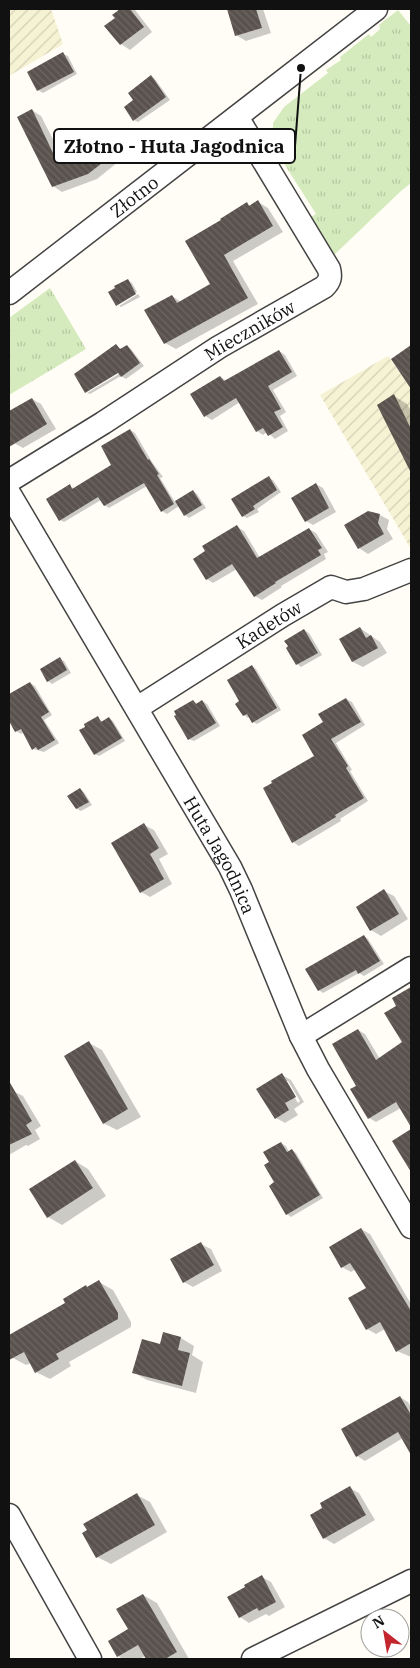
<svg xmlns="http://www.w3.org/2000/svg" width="420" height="1668" font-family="'IBM Plex Serif',serif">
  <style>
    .farmland { fill: url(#farmland-furrows) }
    .grass { fill: url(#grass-tufts) }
    .shadow { fill: #0003; fill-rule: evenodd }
    .building { fill: url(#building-back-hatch) }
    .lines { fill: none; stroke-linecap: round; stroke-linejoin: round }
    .minor-casing { stroke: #444; stroke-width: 25 }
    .minor { stroke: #fff; stroke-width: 22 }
    .labels { text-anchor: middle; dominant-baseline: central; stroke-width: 5; stroke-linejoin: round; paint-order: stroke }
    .street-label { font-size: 18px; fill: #111; stroke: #fff }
    .leader { fill: none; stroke: #111; stroke-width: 2 }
    .callout-dot { fill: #111; stroke: #fff; stroke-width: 2 }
    .callout { fill: #fff; stroke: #111; stroke-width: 2 }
    .callout-label { font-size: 19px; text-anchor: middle; font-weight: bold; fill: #111 }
  </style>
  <defs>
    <pattern id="farmland-furrows" width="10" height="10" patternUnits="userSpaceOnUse" patternTransform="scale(1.25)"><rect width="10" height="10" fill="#f6f3d4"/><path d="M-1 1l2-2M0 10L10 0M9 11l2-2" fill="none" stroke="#d2cfb5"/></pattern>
    <pattern id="grass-tufts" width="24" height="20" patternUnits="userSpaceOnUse" patternTransform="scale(1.25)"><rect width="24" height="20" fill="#d5ebbd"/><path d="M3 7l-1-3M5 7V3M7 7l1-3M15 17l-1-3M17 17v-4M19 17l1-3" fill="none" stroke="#b6c8a1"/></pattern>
    <pattern id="building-back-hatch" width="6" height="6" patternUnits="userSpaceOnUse" patternTransform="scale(1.25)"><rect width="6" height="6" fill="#5a524d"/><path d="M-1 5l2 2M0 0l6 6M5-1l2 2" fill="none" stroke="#6d6662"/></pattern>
  </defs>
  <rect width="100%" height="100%" fill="#fffdf5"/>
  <!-- farmland -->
  <path class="farmland" d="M9,9H51L63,44L9,76Z
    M388,356L408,384L411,383V549L320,395Z"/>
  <!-- grass -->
  <path class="grass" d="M398,10L411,26V183L401,191L334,255L309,218L316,214L278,154L273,137V123L284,107L328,73L326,70L341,60L340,57L369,34L371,37L380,29L379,25Z
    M50,288L86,349L9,395V318Z"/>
  <!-- shadow -->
  <path class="shadow" d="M122,9H132L135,10L152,32L130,50L121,44L106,26L116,18L114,15Z
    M228,9H263L271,33L246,41L236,35Z
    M63,54L68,56L77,74L43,93L38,90L29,72Z
    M151,76L155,79L170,100L138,122L134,120L135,101Z
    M32,110L41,116L59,151L61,150L70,155L98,133L107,138L123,158L97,179L62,192L53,186Z
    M258,202L268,208L283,232L233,261L258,304L176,349L165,343L146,310L172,296L181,302L212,285L186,241L247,204L251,206Z
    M128,280L132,283L137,292L117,303V289Z
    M138,294L140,297L121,307L119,306Z
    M116,346L121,349L127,346L131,349L144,366L126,379L121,376L90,394L87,393L124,371Z
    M279,351L285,355L297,376L273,390L286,412L280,416L288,431L275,439L267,432L263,435L257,431L240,402L212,420L205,416L220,377L227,381Z
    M394,396L407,404L411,411V470L378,406Z
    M32,399L41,404L56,429L23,448L14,443L9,434V413Z
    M130,430L135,433L152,462L163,477L160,478L175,502L193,491L197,494L206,508L189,518L185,515L179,506L167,514L162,511L147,486L109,508L104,505L101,500L64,522L60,520L70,486L75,489L113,465Z
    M269,478L273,480L281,492L257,509L259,512L247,518L243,516Z
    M316,484L323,488L336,512L313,525L306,521Z
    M380,515L389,520L387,529L393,539L368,554L359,548Z
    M237,527L244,531L260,558L309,529L316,533L328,552L324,554L326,559L281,586L282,587L262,600L255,596L237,569L213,583L207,579Z
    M360,628L380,642L387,653L363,667L353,662L341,639Z
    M304,630L309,633L322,655L301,667L297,664Z
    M60,659L64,661L71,673L52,684L48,681Z
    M252,666L256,669L281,710L257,724L253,722L250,717L248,718L244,715L241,702Z
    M30,683L35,686L52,715L44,720L59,743L44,752L33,749L24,732L21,734L16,731L9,718V696Z
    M346,699L352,702L365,725L336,743L352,770L350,771L368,801L340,819L341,821L299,846L293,842L264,789L315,756Z
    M193,701L198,704L202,701L207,704L220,726L194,741L189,739Z
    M98,718L103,722L109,718L113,721L125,741L99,756L95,754Z
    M80,789L84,792L92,805L81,811L77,809L69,796Z
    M144,825L154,830L168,854L159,859L172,884L150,897L141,892Z
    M384,891L394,896L408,919L381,936L371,930L357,907Z
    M364,936L368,939L384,964L364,976L359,973L323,993L319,990Z
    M407,990L411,993V1125L401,1108L376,1122L369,1118L358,1086V1030L365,1034L380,1059L404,1042L398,1006Z
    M89,1043L102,1050L141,1117L117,1130L103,1123Z
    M282,1075L291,1080L304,1102L294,1109L298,1115L285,1123L276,1118ZM285,1081H288L300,1101L298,1103Z
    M9,1082L15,1092L23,1096L41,1126L35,1130L40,1139L28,1146L26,1145L9,1155Z
    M281,1143L286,1146L289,1152L292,1150L296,1153L323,1198L291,1217L287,1214L271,1163Z
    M75,1161L88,1169L106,1196L62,1225L48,1217Z
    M361,1229L370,1234L411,1304V1357L397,1351L385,1329L376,1334L367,1329V1288L356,1269L351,1272L342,1267Z
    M201,1244L211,1249L222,1271L193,1287L184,1282Z
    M99,1282L113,1290L131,1322V1327L69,1362L71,1366L50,1379L36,1372L31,1363L26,1365L13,1358L9,1350V1336L66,1303Z
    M181,1338L194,1346L192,1355L203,1362L196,1393L147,1380L133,1372L161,1346Z
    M400,1397L408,1402L411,1407V1453L403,1438L365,1461L357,1456Z
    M350,1488L359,1493L375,1520L334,1544L324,1538L311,1515L324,1508Z
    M137,1495L150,1502L167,1532L111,1564L97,1557Z
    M262,1577L271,1582L285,1607L269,1616L266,1614L249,1623L240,1617Z
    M143,1595L157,1603L189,1659H147L145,1656L140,1659H123L118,1656Z"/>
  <!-- building -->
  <path class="building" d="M120,9H130L144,27L120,45L104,26L115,18L112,15Z
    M227,9H256L262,28L235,36Z
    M63,52L74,72L37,91L27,72Z
    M151,75L166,97L133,121L124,107L133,100L128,93Z
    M32,109L53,153L61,149L67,157L98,132L115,153L88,174L52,187L17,117Z
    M258,200L273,226L224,255L248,298L164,344L144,310L172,295L177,303L210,284L185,241L221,220L220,219L247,202L249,206Z
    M128,279L136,294L116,306L108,292L115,288L114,286Z
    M116,344L120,349L127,345L140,363L121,377L118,373L85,393L74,374Z
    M411,345V389L391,359Z
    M279,350L292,372L268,386L281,409L274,412L283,427L268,436L263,428L256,432L236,398L204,417L190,394L220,376L224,381Z
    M394,394L411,429V473L377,405Z
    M32,398L47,424L9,447V411Z
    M130,429L148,460L149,459L159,474L157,475L174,504L161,512L144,483L104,506L98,497L59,521L46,499L70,484L72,489L111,465L101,446Z
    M269,476L277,490L253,506L255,509L242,517L231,499Z
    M316,483L329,508L305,522L291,498Z
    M193,490L202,505L184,516L175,501Z
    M368,511L380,514L378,523L384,534L358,549L344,525Z
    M237,525L257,558L309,528L322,548L318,550L321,555L275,582L276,583L254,597L232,564L206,580L193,559L205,551L202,546Z
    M360,627L366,638L371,635L378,648L352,662L339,639Z
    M304,629L318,653L296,665L286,648L288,646L284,641Z
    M60,657L67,670L47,682L40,669Z
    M252,665L277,708L252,723L247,714L243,716L235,704L239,701L227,680Z
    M30,682L49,712L41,717L55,740L38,750L36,747L32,750L21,729L15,732L9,721V694Z
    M346,698L361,722L331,739L348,766L346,768L364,798L335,815L336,817L292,843L263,788L272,783L271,781L314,756L302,735L323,722L318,714Z
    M193,700L196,704L202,700L216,723L188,740L174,716L176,715L174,711Z
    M98,716L101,722L109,717L122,738L94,755L79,730L85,727L84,724Z
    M80,788L89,802L76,809L67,796Z
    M144,823L159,848L150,854L164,879L140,893L111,843Z
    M384,889L399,914L370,931L356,907Z
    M364,935L380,961L358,974L356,970L318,991L305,969Z
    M411,987V1127L396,1102L368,1119L350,1089L356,1086L332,1044L358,1029L376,1060L402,1042L384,1013L396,1006L392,998Z
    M89,1041L128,1109L103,1124L64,1056Z
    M282,1073L296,1097L285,1103L289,1110L275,1119L256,1089Z
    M9,1081L32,1121L26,1125L32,1134L9,1145Z
    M411,1129V1172L392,1141Z
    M281,1142L287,1152L292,1149L320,1195L286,1215L269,1186L274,1182L264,1165L269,1162L263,1152Z
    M75,1160L93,1188L47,1218L29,1189Z
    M361,1228L411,1311V1343L396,1352L380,1322L366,1330L348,1298L366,1288L350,1263L341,1268L329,1247Z
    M201,1242L214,1265L183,1283L170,1259Z
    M99,1280L118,1313V1319L56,1354L59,1359L35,1373L24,1352L9,1360V1335L65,1303L63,1299L86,1285L87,1287Z
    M163,1332L181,1337L178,1350L190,1353L182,1386L132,1373L142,1339L160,1344Z
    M400,1396L411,1415V1455L398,1432L356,1457L341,1429Z
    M350,1486L366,1515L323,1539L310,1515L322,1508L320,1503Z
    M137,1493L155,1525L96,1558L82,1533L87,1530L83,1524Z
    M262,1575L276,1602L259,1611L257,1608L239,1618L227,1597L245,1587L244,1585Z
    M143,1594L177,1652L165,1659H146L138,1645L117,1657L108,1641L128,1629L116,1609Z"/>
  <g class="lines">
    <!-- minor casing -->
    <g class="minor-casing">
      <g id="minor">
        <path id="s1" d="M9,293L376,9"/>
        <path id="s2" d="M9,481L103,423L219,347L324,287C330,281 331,277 329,269L237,117"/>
        <path id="s3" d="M9,493L230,867L241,890L301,1036L318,1069L411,1227"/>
        <path id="s4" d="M137,708L283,615L331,587L346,592L364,589L411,570"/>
        <path d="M301,1036L411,968"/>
        <path d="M9,1515L90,1659"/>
        <path d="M253,1659L411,1581"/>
      </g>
    </g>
    <!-- minor -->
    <use href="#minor" class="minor"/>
  </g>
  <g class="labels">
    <!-- street labels -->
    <g class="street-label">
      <text stroke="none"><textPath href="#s1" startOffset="158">Złotno</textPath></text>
      <text stroke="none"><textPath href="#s2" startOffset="284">Mieczników</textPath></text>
      <text stroke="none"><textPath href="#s4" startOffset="156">Kadetów</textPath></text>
      <text stroke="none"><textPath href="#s3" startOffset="419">Huta Jagodnica</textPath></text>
    </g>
  </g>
  <!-- callouts -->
  <path class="leader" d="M301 68L295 146"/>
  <circle class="callout-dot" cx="301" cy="68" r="5"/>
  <rect class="callout" x="54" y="129" width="241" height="34" rx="5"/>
  <g class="callout-label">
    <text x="174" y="153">Złotno - Huta Jagodnica</text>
  </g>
  <!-- border -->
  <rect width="420" height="1668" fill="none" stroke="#111111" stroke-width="20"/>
  <!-- north arrow -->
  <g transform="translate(385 1633) rotate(329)"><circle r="24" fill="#ffffff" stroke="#a0a0a0"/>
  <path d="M0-4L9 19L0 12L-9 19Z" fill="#c4262e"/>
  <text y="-8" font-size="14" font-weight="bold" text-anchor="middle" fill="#111111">N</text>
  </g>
</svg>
